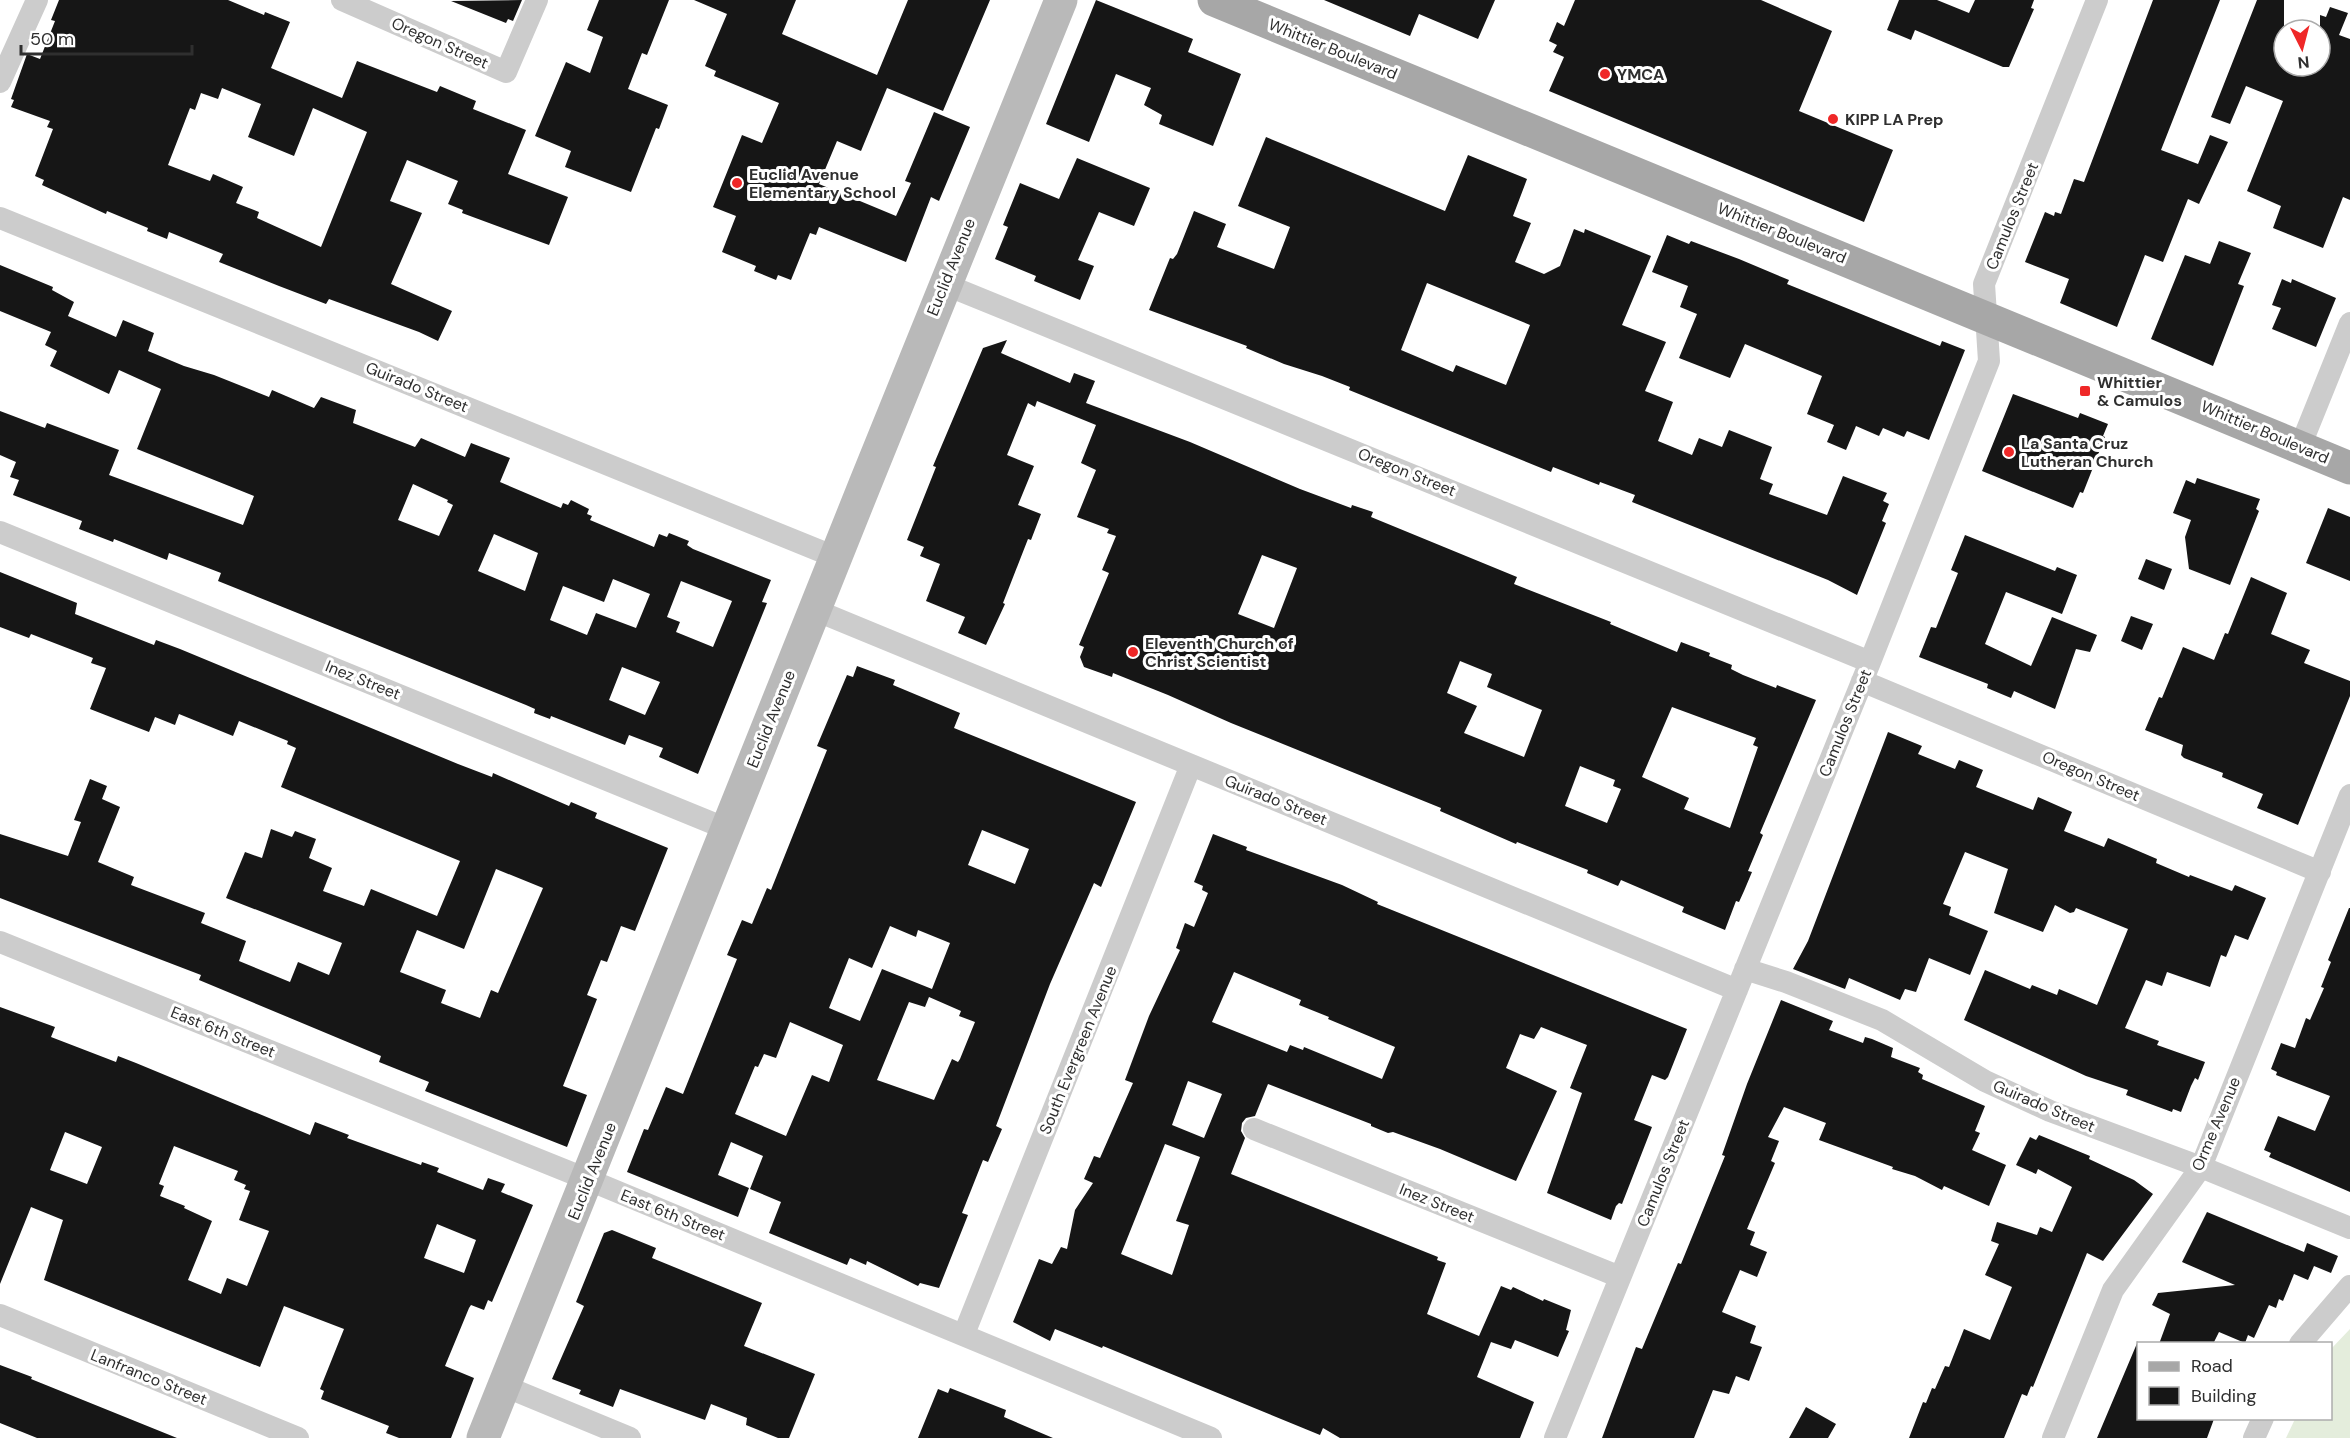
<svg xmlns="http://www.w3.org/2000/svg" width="2350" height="1438" font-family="'DM Sans',sans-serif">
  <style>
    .green { fill: #e4eddc }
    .building { fill: #161616; fill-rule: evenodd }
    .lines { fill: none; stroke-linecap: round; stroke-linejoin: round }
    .street { stroke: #ccc; stroke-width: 22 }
    .secondary { stroke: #b9b9b9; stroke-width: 33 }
    .primary { stroke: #a7a7a7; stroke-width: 33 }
    .poi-dot { fill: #ef2828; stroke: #fff; stroke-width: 2 }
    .labels { text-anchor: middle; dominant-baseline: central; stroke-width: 6; stroke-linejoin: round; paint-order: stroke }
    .street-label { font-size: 16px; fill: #2f2f2f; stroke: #fff }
    .poi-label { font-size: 16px; font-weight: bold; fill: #2f2f2f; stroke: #fff; text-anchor: start }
  </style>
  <rect width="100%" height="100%" fill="#fff"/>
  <!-- green -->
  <path class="green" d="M2350,1329V1438H2286L2295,1419L2330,1418L2331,1349Z"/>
  <!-- building -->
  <path class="building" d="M59,0H228L264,15L265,12L290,22L271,68L342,98L357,61L437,92L440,86L476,101L473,109L526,130L508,174L568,197L549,245L462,213L463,210L448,204L458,181L407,160L390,201L422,213L391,284L452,311L438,341L419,332L329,299L326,304L279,286L219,262L223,254L169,232L167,239L147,231L148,228L107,211L106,214L42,185L44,180L35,176L53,129L47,127L50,121L11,107L14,100L11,99L27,54L40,59L55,21L51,20ZM222,88L261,104L248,137L294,156L313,108L367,132L321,247L257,218L259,212L236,203L243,187L213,174L210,181L168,165L190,108L195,110L201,93L218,99Z
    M522,0L513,21L508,19L506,23L451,1Z
    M599,0H669L647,55L642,53L628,89L668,105L659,129L656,128L631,192L565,167L571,151L535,136L566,62L590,73L603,37L587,30Z
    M694,0H796L782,34L877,75L908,0H990L943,111L887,88L861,151L837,141L819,184L896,216L911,183L905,181L934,112L970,127L939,201L931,197L906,262L819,227L816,235L810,233L791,280L778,275L776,280L754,271L756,266L722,252L736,216L713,207L742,135L762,143L779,103L714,76L716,71L705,66L727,14Z
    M1096,0L1193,39L1188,52L1241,74L1213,146L1159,124L1162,115L1144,105L1151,88L1116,74L1089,142L1046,124Z
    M1324,0H1495L1478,39L1419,14L1410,36Z
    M1575,0H1761L1832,31L1799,111L1893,150L1864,222L1549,91L1564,57L1553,52L1557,45L1549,41L1557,22L1564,26Z
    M1899,0H1937L1969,13L1975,0H2034L2031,8L2034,9L2009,67H2003L1915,30L1911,40L1887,30Z
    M2153,0H2220L2161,150L2198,164L2210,135L2228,142L2199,204L2188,199L2163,262L2145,255L2117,327L2060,303L2069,279L2025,262L2045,212L2054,216L2055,212L2061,214L2074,179L2084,182Z
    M2257,0H2284V66H2320V15L2326,17L2330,7L2348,13L2339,35L2350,39V200L2343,197L2323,248L2273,228L2281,206L2247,191L2283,101L2246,86L2230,124L2211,117Z
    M1266,137L1445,211L1468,155L1527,179L1513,216L1531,223L1515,262L1544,274L1560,266L1574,229L1584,233L1585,229L1651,256L1622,325L1666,342L1645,391L1673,402L1658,441L1692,455L1699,438L1722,447L1729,430L1772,447L1760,479L1773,484L1769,494L1827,515L1843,476L1887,493L1883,501L1889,504L1882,521L1886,523L1857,595L1828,580L1632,502L1635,495L1600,482L1599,485L1553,467L1551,472L1349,390L1350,387L1322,376L1284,364L1246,348L1247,346L1149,310L1170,258L1173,259L1177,254L1194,211L1226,224L1217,247L1274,269L1290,227L1238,206ZM1427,283L1530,325L1506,385L1456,365L1453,372L1401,350Z
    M1077,158L1150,188L1134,226L1099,212L1078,260L1094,266L1080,300L1034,281L1036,276L995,259L1008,227L1003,225L1020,183L1059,199Z
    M1667,235L1689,244L1691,241L1739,259L1789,280L1787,284L1940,346L1942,341L1965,350L1929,440L1907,431L1904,437L1883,428L1879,436L1856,426L1846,450L1827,442L1834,425L1807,414L1822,376L1745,344L1730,378L1679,358L1697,314L1680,307L1688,286L1652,272Z
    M2219,241L2251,253L2238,284L2244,286L2213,366L2151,339L2185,255L2210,264Z
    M0,265L53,287L52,290L74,302L68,316L116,337L123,320L154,333L148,351L184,366L214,375L269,397L272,390L314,408L321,397L356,410L353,423L415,447L421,438L465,457L471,443L510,458L500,482L561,508L563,503L568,505L571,500L589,509L587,514L592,516L590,520L654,547L659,534L667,537L669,533L689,541L687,545L693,549L771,580L762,602L767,603L698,774L659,757L663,748L629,735L625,745L551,716L550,719L534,713L535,709L526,705L218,581L221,573L169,553L167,560L114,539L113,542L79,529L82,521L13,495L19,480L10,477L16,462L0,455V411L45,428L47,423L119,450L109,475L243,525L254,496L137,449L161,389L119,370L109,394L50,366L57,351L45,345L51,332L0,311ZM413,484L448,500L447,502L453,505L439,536L398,520ZM494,534L538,553L525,591L478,571ZM613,579L650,594L636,628L596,613L587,635L550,620L563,586L604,602ZM681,581L732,601L713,647L676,632L680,622L667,617ZM622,667L660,682L645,715L609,700Z
    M2282,279L2291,283L2292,279L2336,298L2316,347L2272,329L2281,308L2272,305Z
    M1007,340L1001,353L1070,383L1074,373L1095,381L1086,403L1190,442L1300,489L1351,508L1352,505L1373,512L1371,517L1517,577L1514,584L1611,622L1610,624L1677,652L1681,642L1710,653L1709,656L1732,665L1731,669L1743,675L1776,688L1777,685L1816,700L1760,833L1763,835L1748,871L1752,872L1744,891L1739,902L1736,901L1725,930L1682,912L1684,907L1621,880L1618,886L1587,873L1588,870L1517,842L1516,844L1440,811L1441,808L1231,723L1168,695L1113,673L1112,677L1084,667L1080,657L1084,647L1079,645L1109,573L1102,570L1116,536L1107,533L1109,529L1077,517L1096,470L1081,463L1096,425L1037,401L1035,407L1028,403L1007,455L1034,466L1018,505L1041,514L1031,540L1028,539L1003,603L1005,604L986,645L958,633L965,617L926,601L940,564L920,556L924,547L907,540L936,467L933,466L983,348ZM1262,555L1297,568L1274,628L1238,614ZM1460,661L1492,674L1487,687L1542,710L1524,757L1464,733L1477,706L1447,693ZM1672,707L1756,738L1753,745L1758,747L1730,828L1684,809L1689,798L1642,777ZM1580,766L1615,780L1613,786L1621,789L1607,823L1565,806Z
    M2013,394L2078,418L2080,413L2108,424L2103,436L2105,437L2083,493L2080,492L2073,508L1982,471Z
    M2197,478L2260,499L2256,509L2259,511L2230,585L2189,569L2185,537L2191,520L2173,513L2186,480L2195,484Z
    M2328,508L2350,517V581L2306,563Z
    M1965,535L2055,571L2057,567L2077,575L2062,614L2006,592L1985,644L2031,666L2052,617L2097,635L2090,652L2076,649L2055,709L2014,691L2011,698L1987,688L1988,684L1919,657L1931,627L1936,628L1958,573L1951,570Z
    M2146,559L2172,569L2164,590L2138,579Z
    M0,572L77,603L75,614L154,645L156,640L180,649L458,764L492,777L493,773L569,806L571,802L597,813L595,818L668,848L635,931L621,926L607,962L601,960L587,995L597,999L563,1086L587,1095L567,1147L425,1091L429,1082L379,1062L381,1056L199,980L201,975L0,898V834L68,856L81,822L74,820L90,779L107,786L102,799L120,807L98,862L134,877L131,885L205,913L201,923L246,941L239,961L290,982L298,962L329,975L342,943L226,898L245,852L262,858L271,829L292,837L295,831L316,839L309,858L332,868L323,891L364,906L371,889L437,916L460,861L281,787L296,748L287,744L288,741L239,721L233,736L179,714L175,725L155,717L149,732L90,709L106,668L91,663L93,658L31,634L29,638L0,627ZM496,869L543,888L498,993L491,990L480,1018L441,1003L446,990L400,972L417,930L464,949Z
    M2251,577L2287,593L2271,634L2310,650L2304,663L2350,681V696L2298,825L2257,808L2263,794L2222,777L2223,773L2184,758L2181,755L2183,745L2145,730L2159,697L2162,698L2183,647L2214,660L2225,633L2228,634Z
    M2131,616L2153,624L2142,650L2121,641Z
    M857,666L895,680L893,685L960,713L954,728L1136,802L1101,887L1094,883L1050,984L996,1126L1002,1129L988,1162L983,1160L962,1213L968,1215L939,1288L920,1283L918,1286L867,1261L866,1265L850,1258L847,1265L769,1233L781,1202L750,1189L763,1156L731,1142L718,1175L749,1188L738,1217L627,1172L644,1129L648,1130L666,1087L683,1094L737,959L727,955L742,920L752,924L767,888L771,890L827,750L817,746L847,675L853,677ZM982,830L1029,849L1015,884L968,865ZM890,926L916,937L918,930L950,943L932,989L882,969L860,1021L829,1008L849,958L872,968ZM929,997L961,1011L959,1016L975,1022L960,1059L958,1062L952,1059L934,1100L877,1080L909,1002L925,1007ZM790,1022L843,1045L829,1082L812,1075L786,1136L735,1114L755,1066L758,1067L764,1054L776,1058Z
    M1888,732L1922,746L1918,754L1955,769L1959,760L1983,770L1976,787L2033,810L2038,797L2072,812L2064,831L2104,847L2108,838L2157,859L2156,863L2189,877L2190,875L2232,891L2235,885L2266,898L2248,940L2235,935L2226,957L2221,955L2210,987L2167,972L2162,986L2146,980L2125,1028L2159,1041L2157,1045L2205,1062L2198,1080L2195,1078L2191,1086L2181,1112L2173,1109L2172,1112L2126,1095L2128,1090L2086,1076L1964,1020L1985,970L2030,989L2032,985L2057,995L2059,989L2097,1005L2128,929L2076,908L2074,912L2070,913L2055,905L2043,932L1994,913L2008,869L1965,852L1943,904L1951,907L1949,915L1988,931L1970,975L1929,958L1916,992L1905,989L1900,1000L1849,978L1845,989L1793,969L1808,941Z
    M1213,834L1247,847L1246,850L1342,885L1378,902L1377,904L1687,1029L1668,1077L1665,1080L1652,1075L1634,1120L1652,1127L1622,1204L1619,1203L1616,1206L1611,1220L1547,1193L1582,1093L1570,1088L1587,1045L1541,1027L1534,1039L1520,1034L1506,1068L1557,1091L1516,1181L1440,1149L1393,1132L1388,1133L1371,1126V1124L1268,1084L1255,1116L1246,1118L1242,1123L1241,1131L1245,1138L1231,1174L1438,1257L1437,1260L1446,1263L1427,1314L1479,1336L1501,1286L1511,1290L1513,1287L1543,1301L1544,1299L1571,1310L1566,1330L1569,1331L1558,1357L1515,1340L1511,1349L1491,1342L1477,1377L1534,1402L1520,1438H1340L1323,1428L1320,1435L1103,1346L1102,1348L1055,1329L1050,1341L1013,1322L1039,1259L1052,1264L1061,1247L1067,1249L1075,1210L1093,1183L1084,1179L1094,1156L1100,1158L1133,1083L1125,1080L1149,1016L1180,950L1176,948L1185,923L1194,927L1208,893L1202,890L1203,886L1194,882ZM1234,972L1301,1000L1299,1005L1329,1017L1328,1019L1395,1047L1382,1079L1304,1047L1303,1050L1290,1045L1287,1052L1212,1022ZM1188,1081L1222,1094L1204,1138L1172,1125ZM1165,1144L1200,1157L1176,1221L1189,1225L1172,1275L1121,1254Z
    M2349,908H2350V1192L2269,1157L2271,1153L2264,1150L2278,1116L2315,1131L2330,1096L2276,1075L2277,1072L2271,1069L2281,1043L2295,1048L2306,1018L2310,1020L2324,988L2321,987L2331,962L2328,960Z
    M1781,1000L1833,1021L1829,1030L1863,1043L1865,1037L1872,1039L1893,1048L1891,1057L1920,1068L1918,1072L1923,1075L1922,1079L1985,1106L1975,1131L1980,1133L1972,1150L2006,1165L1989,1206L1944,1186L1942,1190L1915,1176L1892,1169L1893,1167L1819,1140L1826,1123L1784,1107L1768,1137L1779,1141L1771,1161L1775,1163L1747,1229L1755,1232L1750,1245L1767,1252L1757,1277L1740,1270L1722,1312L1756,1326L1750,1343L1762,1347L1749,1381L1736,1376L1729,1394L1713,1390L1694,1438H1602L1636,1347L1642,1349L1678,1263L1681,1264L1725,1156L1722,1155L1747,1084Z
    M0,1007L55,1027L51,1037L116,1062L118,1056L136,1063L310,1135L315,1122L349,1135L347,1138L421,1165L422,1162L439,1168L437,1172L483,1190L488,1178L505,1184L501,1192L533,1205L492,1302L488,1300L484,1310L471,1305L469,1308L445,1366L474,1378L451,1438H399L386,1433L389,1426L321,1399L324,1391L320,1389L344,1329L284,1306L260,1367L44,1280L63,1220L31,1207L0,1284ZM65,1132L102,1147L87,1184L50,1170ZM174,1146L238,1171L234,1180L246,1185L244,1189L250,1191L239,1220L269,1231L247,1286L227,1278L221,1294L188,1280L212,1221L184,1208L185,1206L160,1196L164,1186L159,1184ZM437,1224L476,1240L464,1273L424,1258Z
    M2039,1135L2090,1156L2089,1159L2134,1180L2153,1194L2103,1261L2087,1253L2033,1387L2031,1386L2027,1396L2022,1394L2004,1438H1909L1923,1402L1926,1403L1932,1388L1935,1389L1945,1366L1949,1367L1964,1329L1990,1340L2012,1287L1985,1275L1999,1244L1991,1241L1997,1222L2037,1235L2040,1227L2052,1232L2072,1187L2038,1169L2036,1174L2016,1165L2030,1137L2036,1140Z
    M2207,1212L2304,1252L2307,1243L2338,1256L2331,1273L2314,1266L2308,1280L2294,1274L2283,1301L2279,1299L2276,1308L2269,1305L2254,1338L2248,1335L2245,1343L2219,1332L2213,1344H2159L2170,1314L2152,1305L2158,1293L2235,1285L2182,1262Z
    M612,1230L656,1248L652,1258L762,1303L744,1346L815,1374L789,1438H778L746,1425L747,1418L711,1404L705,1420L620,1389L613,1407L579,1394L581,1390L552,1379L584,1306L576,1302L604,1233Z
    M2138,1341L2139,1419H2214L2207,1438H2097Z
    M0,1365L32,1377L31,1379L177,1438H37L0,1423Z
    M950,1388L1006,1410L1004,1417L1053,1438H918L938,1389L948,1393Z
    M1806,1407L1836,1424L1828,1438H1789Z"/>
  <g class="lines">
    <!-- street -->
    <path class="street" d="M342,0L506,72L537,0
      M0,82L37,0
      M0,218L835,557
      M944,284L1870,662
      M2300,447L2350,323
      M0,532L727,829
      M815,610L1737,990
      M1862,681L2320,872
      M0,942L589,1180L1211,1438
      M1745,969L1786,982L1882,1020L1985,1081L2050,1111L2201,1167L2350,1228
      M1254,1129L1620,1277
      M0,1315L298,1438
      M964,1334L1191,765
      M2300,1344L2350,1286
      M504,1386L630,1438
      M1555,1438L1870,662L1989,361L1984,284L2097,0
      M2053,1438L2113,1290L2201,1167L2350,795
      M2254,1438L2263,1418"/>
    <!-- secondary -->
    <path class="secondary" d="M483,1438C677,959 865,478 1061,0"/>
    <!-- primary -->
    <path class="primary" d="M1214,0L2350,468"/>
  </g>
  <!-- markers -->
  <g class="poi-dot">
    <circle cx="1605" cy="74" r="6"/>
    <circle cx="1833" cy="119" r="6"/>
    <circle cx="737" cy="183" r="6"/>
    <rect x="2079" y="385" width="12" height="12" rx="3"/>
    <circle cx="2009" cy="452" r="6"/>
    <circle cx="1133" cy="652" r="6"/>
  </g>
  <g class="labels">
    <!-- street labels -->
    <g class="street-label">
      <text transform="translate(440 43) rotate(24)">Oregon Street</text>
      <text transform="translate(1333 49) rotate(22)">Whittier Boulevard</text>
      <text transform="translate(2012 216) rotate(-68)">Camulos Street</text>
      <text transform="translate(1782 233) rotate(22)">Whittier Boulevard</text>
      <text transform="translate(951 267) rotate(-68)">Euclid Avenue</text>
      <text transform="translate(417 387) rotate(22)">Guirado Street</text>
      <text transform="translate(2265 432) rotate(23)">Whittier Boulevard</text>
      <text transform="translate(1407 472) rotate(22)">Oregon Street</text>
      <text transform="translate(363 680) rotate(22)">Inez Street</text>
      <text transform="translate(771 719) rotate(-68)">Euclid Avenue</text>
      <text transform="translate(1845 723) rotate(-68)">Camulos Street</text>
      <text transform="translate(2091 776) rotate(23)">Oregon Street</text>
      <text transform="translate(1276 800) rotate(22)">Guirado Street</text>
      <text transform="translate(223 1032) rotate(22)">East 6th Street</text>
      <text transform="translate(1078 1050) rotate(-68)">South Evergreen Avenue</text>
      <text transform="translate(2044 1106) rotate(23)">Guirado Street</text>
      <text transform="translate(2216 1124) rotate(-67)">Orme Avenue</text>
      <text transform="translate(592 1171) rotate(-68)">Euclid Avenue</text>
      <text transform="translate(1663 1173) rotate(-68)">Camulos Street</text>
      <text transform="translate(1437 1203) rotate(22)">Inez Street</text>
      <text transform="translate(673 1215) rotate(22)">East 6th Street</text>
      <text transform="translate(149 1377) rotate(22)">Lanfranco Street</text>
    </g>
    <!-- poi labels -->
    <g class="poi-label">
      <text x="1617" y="74">YMCA</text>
      <text x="1845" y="119">KIPP LA Prep</text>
      <text x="749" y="174">Euclid Avenue<tspan x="749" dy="18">Elementary School</tspan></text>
      <text x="2097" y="382">Whittier<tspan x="2097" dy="18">&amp; Camulos</tspan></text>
      <text x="2021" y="443">La Santa Cruz<tspan x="2021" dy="18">Lutheran Church</tspan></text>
      <text x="1145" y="643">Eleventh Church of<tspan x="1145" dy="18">Christ Scientist</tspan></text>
    </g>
  </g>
  <!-- legend -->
  <rect x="2137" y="1342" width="195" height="78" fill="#ffffff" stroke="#acacac" stroke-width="1.5"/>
  <rect x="2149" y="1362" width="30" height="9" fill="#a7a7a7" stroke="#acacac" stroke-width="1.5"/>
  <text x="2191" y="1372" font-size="18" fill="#2f2f2f">Road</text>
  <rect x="2149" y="1387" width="30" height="18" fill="#161616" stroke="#acacac" stroke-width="1.5"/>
  <text x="2191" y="1402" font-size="18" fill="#2f2f2f">Building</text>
  <!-- north arrow -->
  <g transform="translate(2302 48) rotate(174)"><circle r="28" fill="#ffffff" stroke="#acacac" stroke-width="1.5"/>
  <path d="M0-4.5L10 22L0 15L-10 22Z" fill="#ef2828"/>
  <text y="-9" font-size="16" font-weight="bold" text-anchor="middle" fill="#2f2f2f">N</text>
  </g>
  <!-- scale -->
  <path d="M21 45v9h171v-9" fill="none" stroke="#2f2f2f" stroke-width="3"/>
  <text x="30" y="45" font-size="18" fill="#2f2f2f" stroke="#ffffff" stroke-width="4.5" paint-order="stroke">50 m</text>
</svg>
